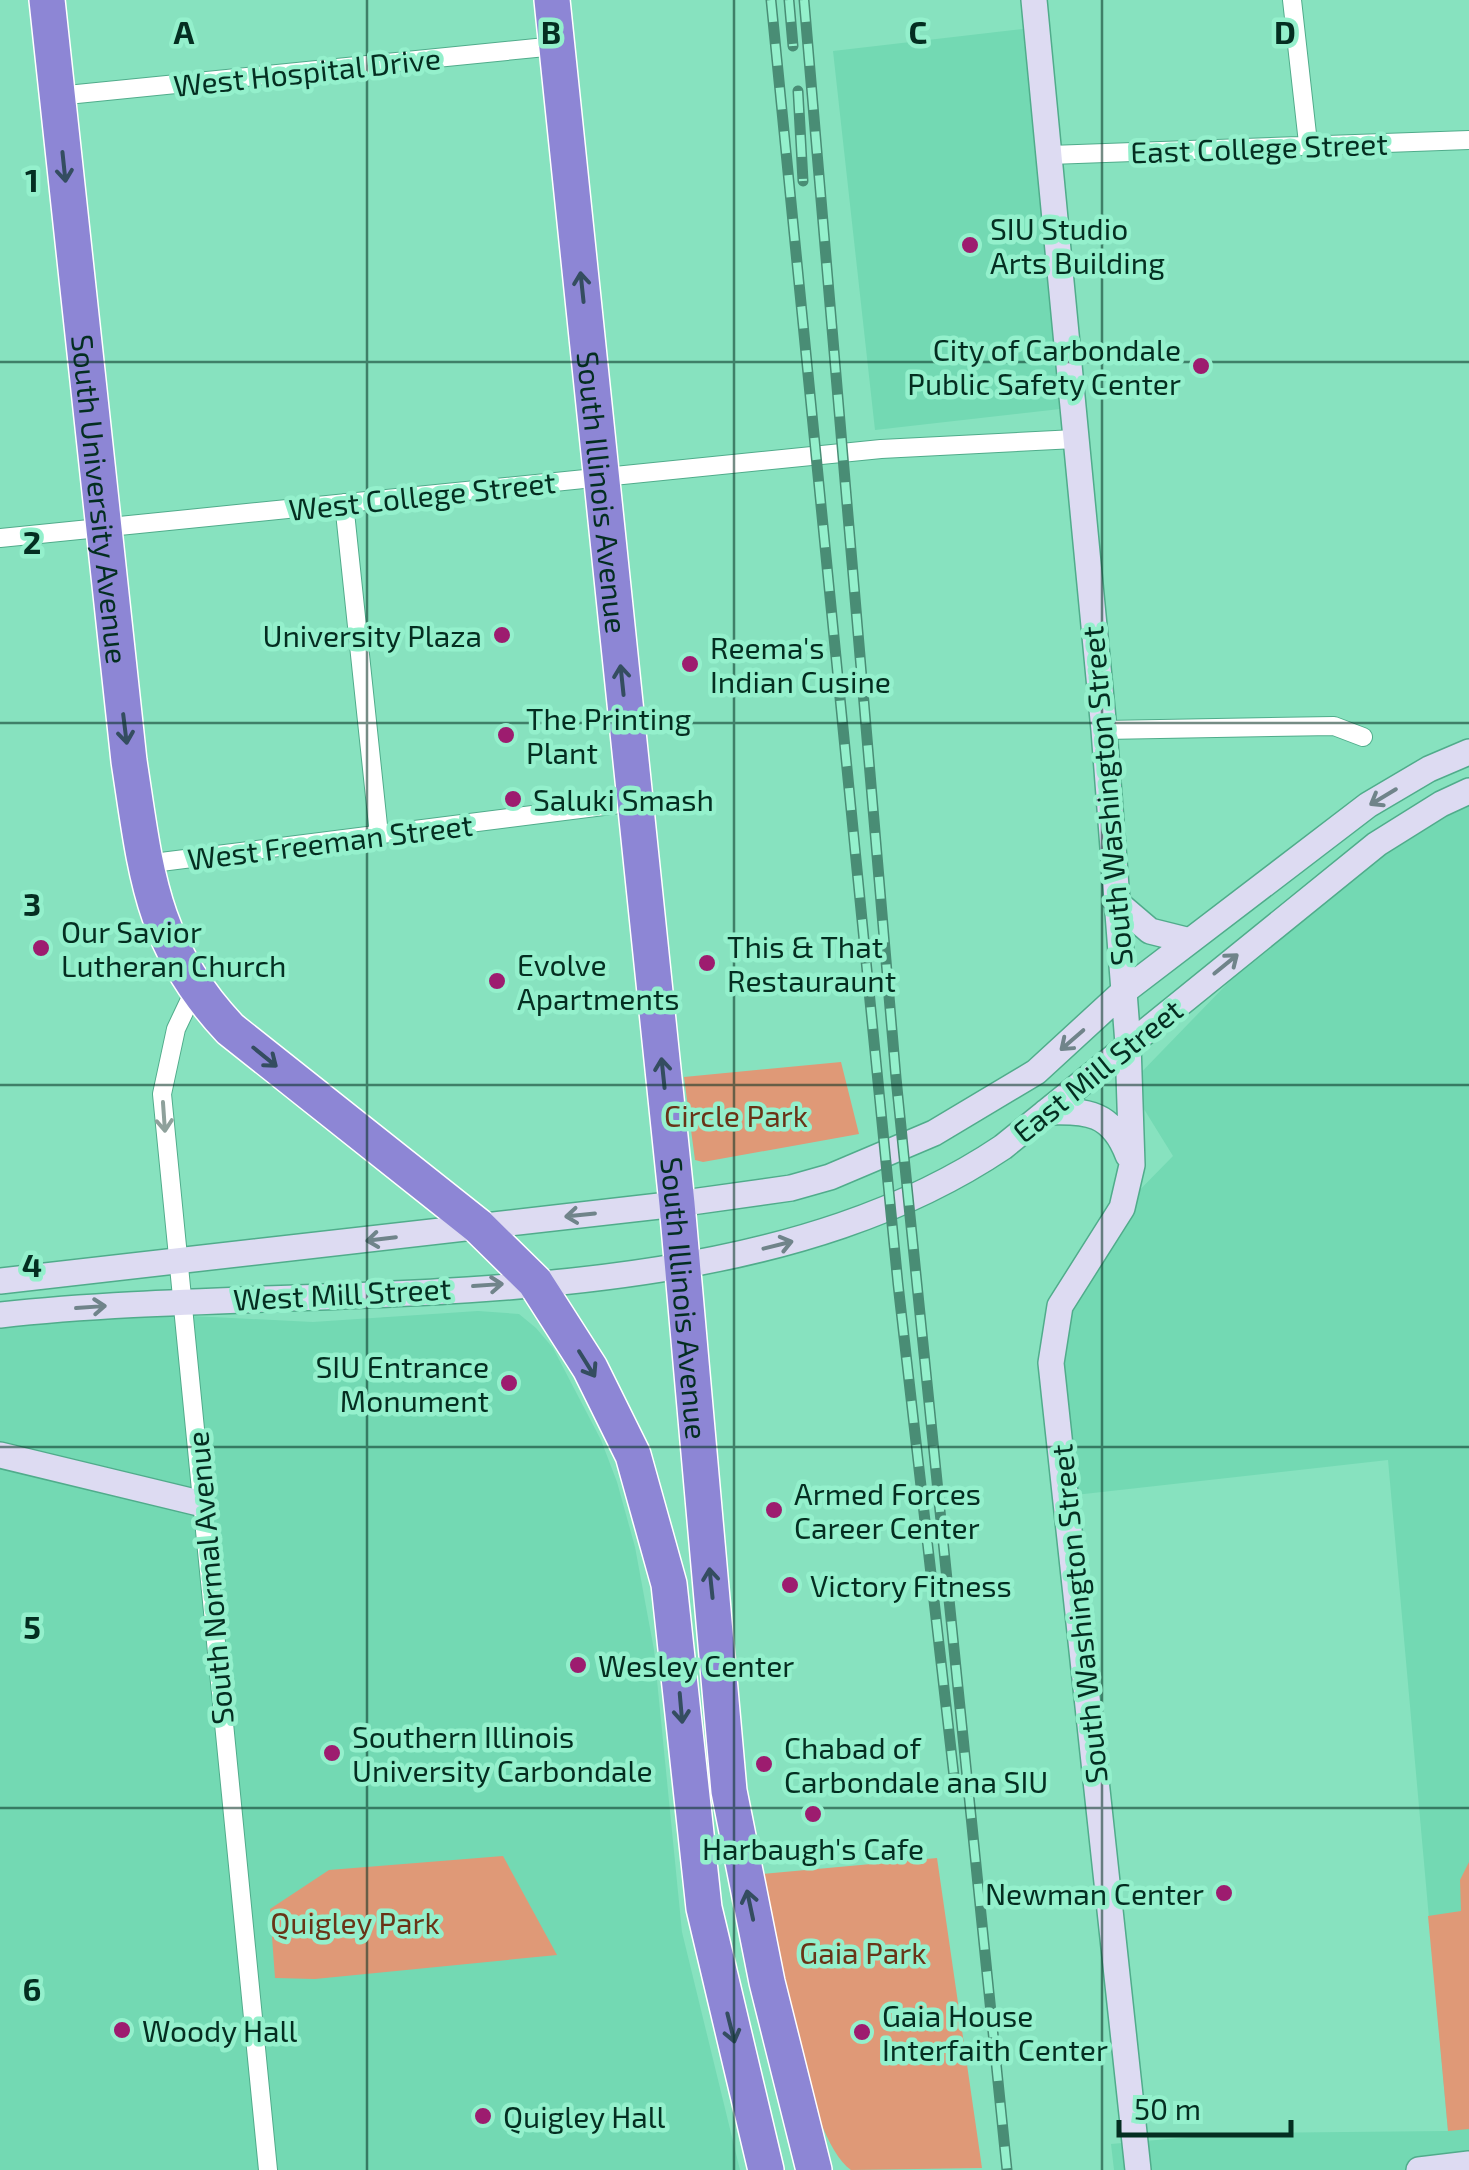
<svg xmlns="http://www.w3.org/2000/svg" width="1469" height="2170" font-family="'Exo 2',sans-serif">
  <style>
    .built { fill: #73d9b3 }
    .green { fill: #df9977 }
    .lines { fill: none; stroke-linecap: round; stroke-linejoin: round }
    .street-casing { stroke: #50ac8b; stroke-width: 20 }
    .secondary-casing { stroke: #50ac8b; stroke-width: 28 }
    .highway-casing { stroke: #fff; stroke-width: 38 }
    .street { stroke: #fff; stroke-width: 18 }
    .secondary { stroke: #dddbf2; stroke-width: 25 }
    .highway { stroke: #8d86d5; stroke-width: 35 }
    .rail-casing { stroke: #498d75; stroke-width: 11 }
    .rail { stroke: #94f0cc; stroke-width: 8; stroke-dasharray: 22; stroke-linecap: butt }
    .oneway { stroke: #344d60 }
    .oneway2 { stroke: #70848a }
    .oneway3 { stroke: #8ea19b }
    .grid { fill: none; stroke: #042e21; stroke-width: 2.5; stroke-opacity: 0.55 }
    .poi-dot { fill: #9d1c6f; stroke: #94f0cc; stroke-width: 4 }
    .labels { text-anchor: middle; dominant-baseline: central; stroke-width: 9; stroke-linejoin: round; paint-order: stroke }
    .street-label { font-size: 30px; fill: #042e21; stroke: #94f0cc }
    .poi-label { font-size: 30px; fill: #042e21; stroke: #94f0cc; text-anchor: start }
    .park-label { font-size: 30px; fill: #693417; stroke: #94f0cc }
    .grid-label { font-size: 32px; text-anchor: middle; font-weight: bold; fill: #042e21; stroke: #94f0cc; stroke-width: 9; stroke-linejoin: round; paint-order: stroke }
  </style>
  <rect width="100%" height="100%" fill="#87e2bf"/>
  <!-- built -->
  <path class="built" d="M1023,29L1060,409L875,430L833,51Z
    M1469,791V2170H1114L1111,2144L1237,2133L1448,2131L1388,1460L1066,1496L1051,1363L1083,1265L1122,1208L1173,1156L1129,1085L1318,890Z
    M478,1311L519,1314L536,1328L553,1348L601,1440L617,1482L635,1547L654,1650L682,1932L740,2170H0V1324L152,1314L313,1322Z"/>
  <!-- green -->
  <path class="green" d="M841,1062L859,1134L703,1162L695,1160L684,1077Z
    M503,1856L557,1955L315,1979L275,1978L270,1909L329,1870Z
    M937,1858L982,2168L851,2170C805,2138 773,1934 761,1874Z
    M1469,1862V2129L1448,2131L1428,1916L1461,1911L1460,1880Z"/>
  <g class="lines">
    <!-- street casing -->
    <g class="street-casing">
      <path id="street" d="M1292,0L1308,143
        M57,96L556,46
        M1050,155L1469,140
        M344,503L379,835
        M0,538L881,449L1075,439
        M1104,730L1334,726L1363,737
        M145,864L635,802
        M194,991L176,1029L162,1094L268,2170"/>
    </g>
    <!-- secondary casing -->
    <g class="secondary-casing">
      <path id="secondary" d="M1034,0L1104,730L1128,1044L1132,1165L1122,1208L1060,1306L1051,1363L1138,2170
        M1116,902L1150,931L1190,941
        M1046,1112C1088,1110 1112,1113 1128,1155
        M0,1281L677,1204L791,1188L830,1177L934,1133L1036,1072L1122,993L1368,805L1429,769L1469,752
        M0,1315C315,1280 732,1329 1003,1147L1377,844L1441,804L1469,791
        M0,1455L203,1504
        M1419,2170L1469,2164"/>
    </g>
    <!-- highway casing -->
    <g class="highway-casing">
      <g id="highway">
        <path id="s1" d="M47,0L129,761C146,871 150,944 230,1029L478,1226L535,1282L590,1368L633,1455L669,1584L704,1908L766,2170"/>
        <path id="s2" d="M552,0L677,1204L729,1791L767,1982L814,2170"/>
      </g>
    </g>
    <!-- street -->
    <use href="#street" class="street"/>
    <!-- secondary -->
    <use href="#secondary" class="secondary"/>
    <!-- highway -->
    <use href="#highway" class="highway"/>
    <!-- rail casing -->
    <g class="rail-casing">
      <path id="rail" d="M771,0L898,1284L955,1785
        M789,0L793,46
        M804,0L896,1078L1007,2170
        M798,91L803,181"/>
    </g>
    <!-- rail -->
    <use href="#rail" class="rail"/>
  </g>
  <!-- one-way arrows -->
  <defs><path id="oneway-shaft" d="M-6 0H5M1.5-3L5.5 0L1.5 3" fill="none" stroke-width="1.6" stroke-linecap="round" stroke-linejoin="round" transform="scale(2.5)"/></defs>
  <g class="oneway">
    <use href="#oneway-shaft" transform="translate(64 167) rotate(84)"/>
    <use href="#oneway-shaft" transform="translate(582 287) rotate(-96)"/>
    <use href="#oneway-shaft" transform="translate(622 680) rotate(-96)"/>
    <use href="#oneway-shaft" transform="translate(125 729) rotate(83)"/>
    <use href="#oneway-shaft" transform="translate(265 1057) rotate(39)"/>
    <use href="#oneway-shaft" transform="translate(663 1073) rotate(-96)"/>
    <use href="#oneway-shaft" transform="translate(587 1364) rotate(58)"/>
    <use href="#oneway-shaft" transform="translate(711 1583) rotate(-96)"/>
    <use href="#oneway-shaft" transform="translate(681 1708) rotate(85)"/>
    <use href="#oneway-shaft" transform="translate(750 1905) rotate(-102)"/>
    <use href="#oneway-shaft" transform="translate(731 2028) rotate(76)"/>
  </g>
  <g class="oneway2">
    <use href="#oneway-shaft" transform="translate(1383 797) rotate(149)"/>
    <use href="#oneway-shaft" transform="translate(1226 964) rotate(-39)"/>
    <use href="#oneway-shaft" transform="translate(1072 1040) rotate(139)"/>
    <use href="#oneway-shaft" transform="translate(580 1215) rotate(174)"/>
    <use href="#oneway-shaft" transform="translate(381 1239) rotate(173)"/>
    <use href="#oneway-shaft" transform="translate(778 1245) rotate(-14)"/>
    <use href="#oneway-shaft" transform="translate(488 1285) rotate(-4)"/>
    <use href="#oneway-shaft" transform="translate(91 1307) rotate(-4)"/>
  </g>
  <use class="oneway3" href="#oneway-shaft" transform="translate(164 1117) rotate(86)"/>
  <!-- grid -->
  <path class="grid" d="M367,0V2170M734,0V2170M1102,0V2170M0,362H1469M0,723H1469M0,1085H1469M0,1447H1469M0,1808H1469"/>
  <!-- markers -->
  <g class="poi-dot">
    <circle cx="970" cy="245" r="10"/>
    <circle cx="1201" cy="366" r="10"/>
    <circle cx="502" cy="635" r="10"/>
    <circle cx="690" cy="664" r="10"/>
    <circle cx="506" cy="735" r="10"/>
    <circle cx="513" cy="799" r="10"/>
    <circle cx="41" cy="948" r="10"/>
    <circle cx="707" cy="963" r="10"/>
    <circle cx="497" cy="981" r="10"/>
    <circle cx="509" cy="1383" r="10"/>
    <circle cx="774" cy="1510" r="10"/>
    <circle cx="790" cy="1585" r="10"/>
    <circle cx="578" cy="1665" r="10"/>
    <circle cx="332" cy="1753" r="10"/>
    <circle cx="764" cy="1764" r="10"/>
    <circle cx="813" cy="1814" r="10"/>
    <circle cx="1224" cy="1893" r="10"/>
    <circle cx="122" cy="2030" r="10"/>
    <circle cx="862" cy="2032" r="10"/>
    <circle cx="483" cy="2116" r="10"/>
  </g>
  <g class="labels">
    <!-- street labels -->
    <g class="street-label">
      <text transform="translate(307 71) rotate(-6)">West Hospital Drive</text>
      <text transform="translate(1259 147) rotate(-2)">East College Street</text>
      <text stroke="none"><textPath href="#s2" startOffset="495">South Illinois Avenue</textPath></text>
      <text transform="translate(422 495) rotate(-6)">West College Street</text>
      <text stroke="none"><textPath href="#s1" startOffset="502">South University Avenue</textPath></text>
      <text transform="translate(1106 796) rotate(-95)">South Washington Street</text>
      <text transform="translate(330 841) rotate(-7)">West Freeman Street</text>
      <text transform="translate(1097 1070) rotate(-39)">East Mill Street</text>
      <text transform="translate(342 1293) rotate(-3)">West Mill Street</text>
      <text stroke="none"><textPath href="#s2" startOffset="1305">South Illinois Avenue</textPath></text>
      <text transform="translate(209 1578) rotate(-95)">South Normal Avenue</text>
      <text transform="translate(1078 1614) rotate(-96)">South Washington Street</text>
    </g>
    <!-- poi labels -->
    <g class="poi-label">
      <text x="990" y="228">SIU Studio<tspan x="990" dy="34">Arts Building</tspan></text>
      <text x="1181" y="349" text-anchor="end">City of Carbondale<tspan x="1181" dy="34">Public Safety Center</tspan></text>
      <text x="482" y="635" text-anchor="end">University Plaza</text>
      <text x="710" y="647">Reema's<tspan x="710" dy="34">Indian Cusine</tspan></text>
      <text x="526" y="718">The Printing<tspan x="526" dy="34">Plant</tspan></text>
      <text x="533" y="799">Saluki Smash</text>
      <text x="61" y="931">Our Savior<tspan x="61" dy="34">Lutheran Church</tspan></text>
      <text x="727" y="946">This &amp; That<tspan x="727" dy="34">Restauraunt</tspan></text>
      <text x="517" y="964">Evolve<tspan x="517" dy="34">Apartments</tspan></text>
      <text x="489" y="1366" text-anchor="end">SIU Entrance<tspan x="489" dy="34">Monument</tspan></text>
      <text x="794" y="1493">Armed Forces<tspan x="794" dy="34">Career Center</tspan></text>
      <text x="810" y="1585">Victory Fitness</text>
      <text x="598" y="1665">Wesley Center</text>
      <text x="352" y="1736">Southern Illinois<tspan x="352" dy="34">University Carbondale</tspan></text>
      <text x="784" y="1747">Chabad of<tspan x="784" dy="34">Carbondale ana SIU</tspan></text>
      <text x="813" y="1848" text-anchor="middle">Harbaugh's Cafe</text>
      <text x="1204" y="1893" text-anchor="end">Newman Center</text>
      <text x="882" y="2015">Gaia House<tspan x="882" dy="34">Interfaith Center</tspan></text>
      <text x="142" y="2030">Woody Hall</text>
      <text x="503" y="2116">Quigley Hall</text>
    </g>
    <!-- park labels -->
    <g class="park-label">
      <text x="736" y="1115">Circle Park</text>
      <text x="355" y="1922">Quigley Park</text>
      <text x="863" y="1952">Gaia Park</text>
    </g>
  </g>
  <g class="grid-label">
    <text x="184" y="44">A</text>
    <text x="551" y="44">B</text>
    <text x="918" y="44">C</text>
    <text x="1285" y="44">D</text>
    <text x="32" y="192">1</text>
    <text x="32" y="554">2</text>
    <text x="32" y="916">3</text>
    <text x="32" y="1277">4</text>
    <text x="32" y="1639">5</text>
    <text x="32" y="2001">6</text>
  </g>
  <!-- scale -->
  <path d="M1119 2120v15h172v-15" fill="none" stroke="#042e21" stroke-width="5"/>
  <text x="1134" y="2120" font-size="30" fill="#042e21" stroke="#94f0cc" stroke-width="8" paint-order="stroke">50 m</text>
</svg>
